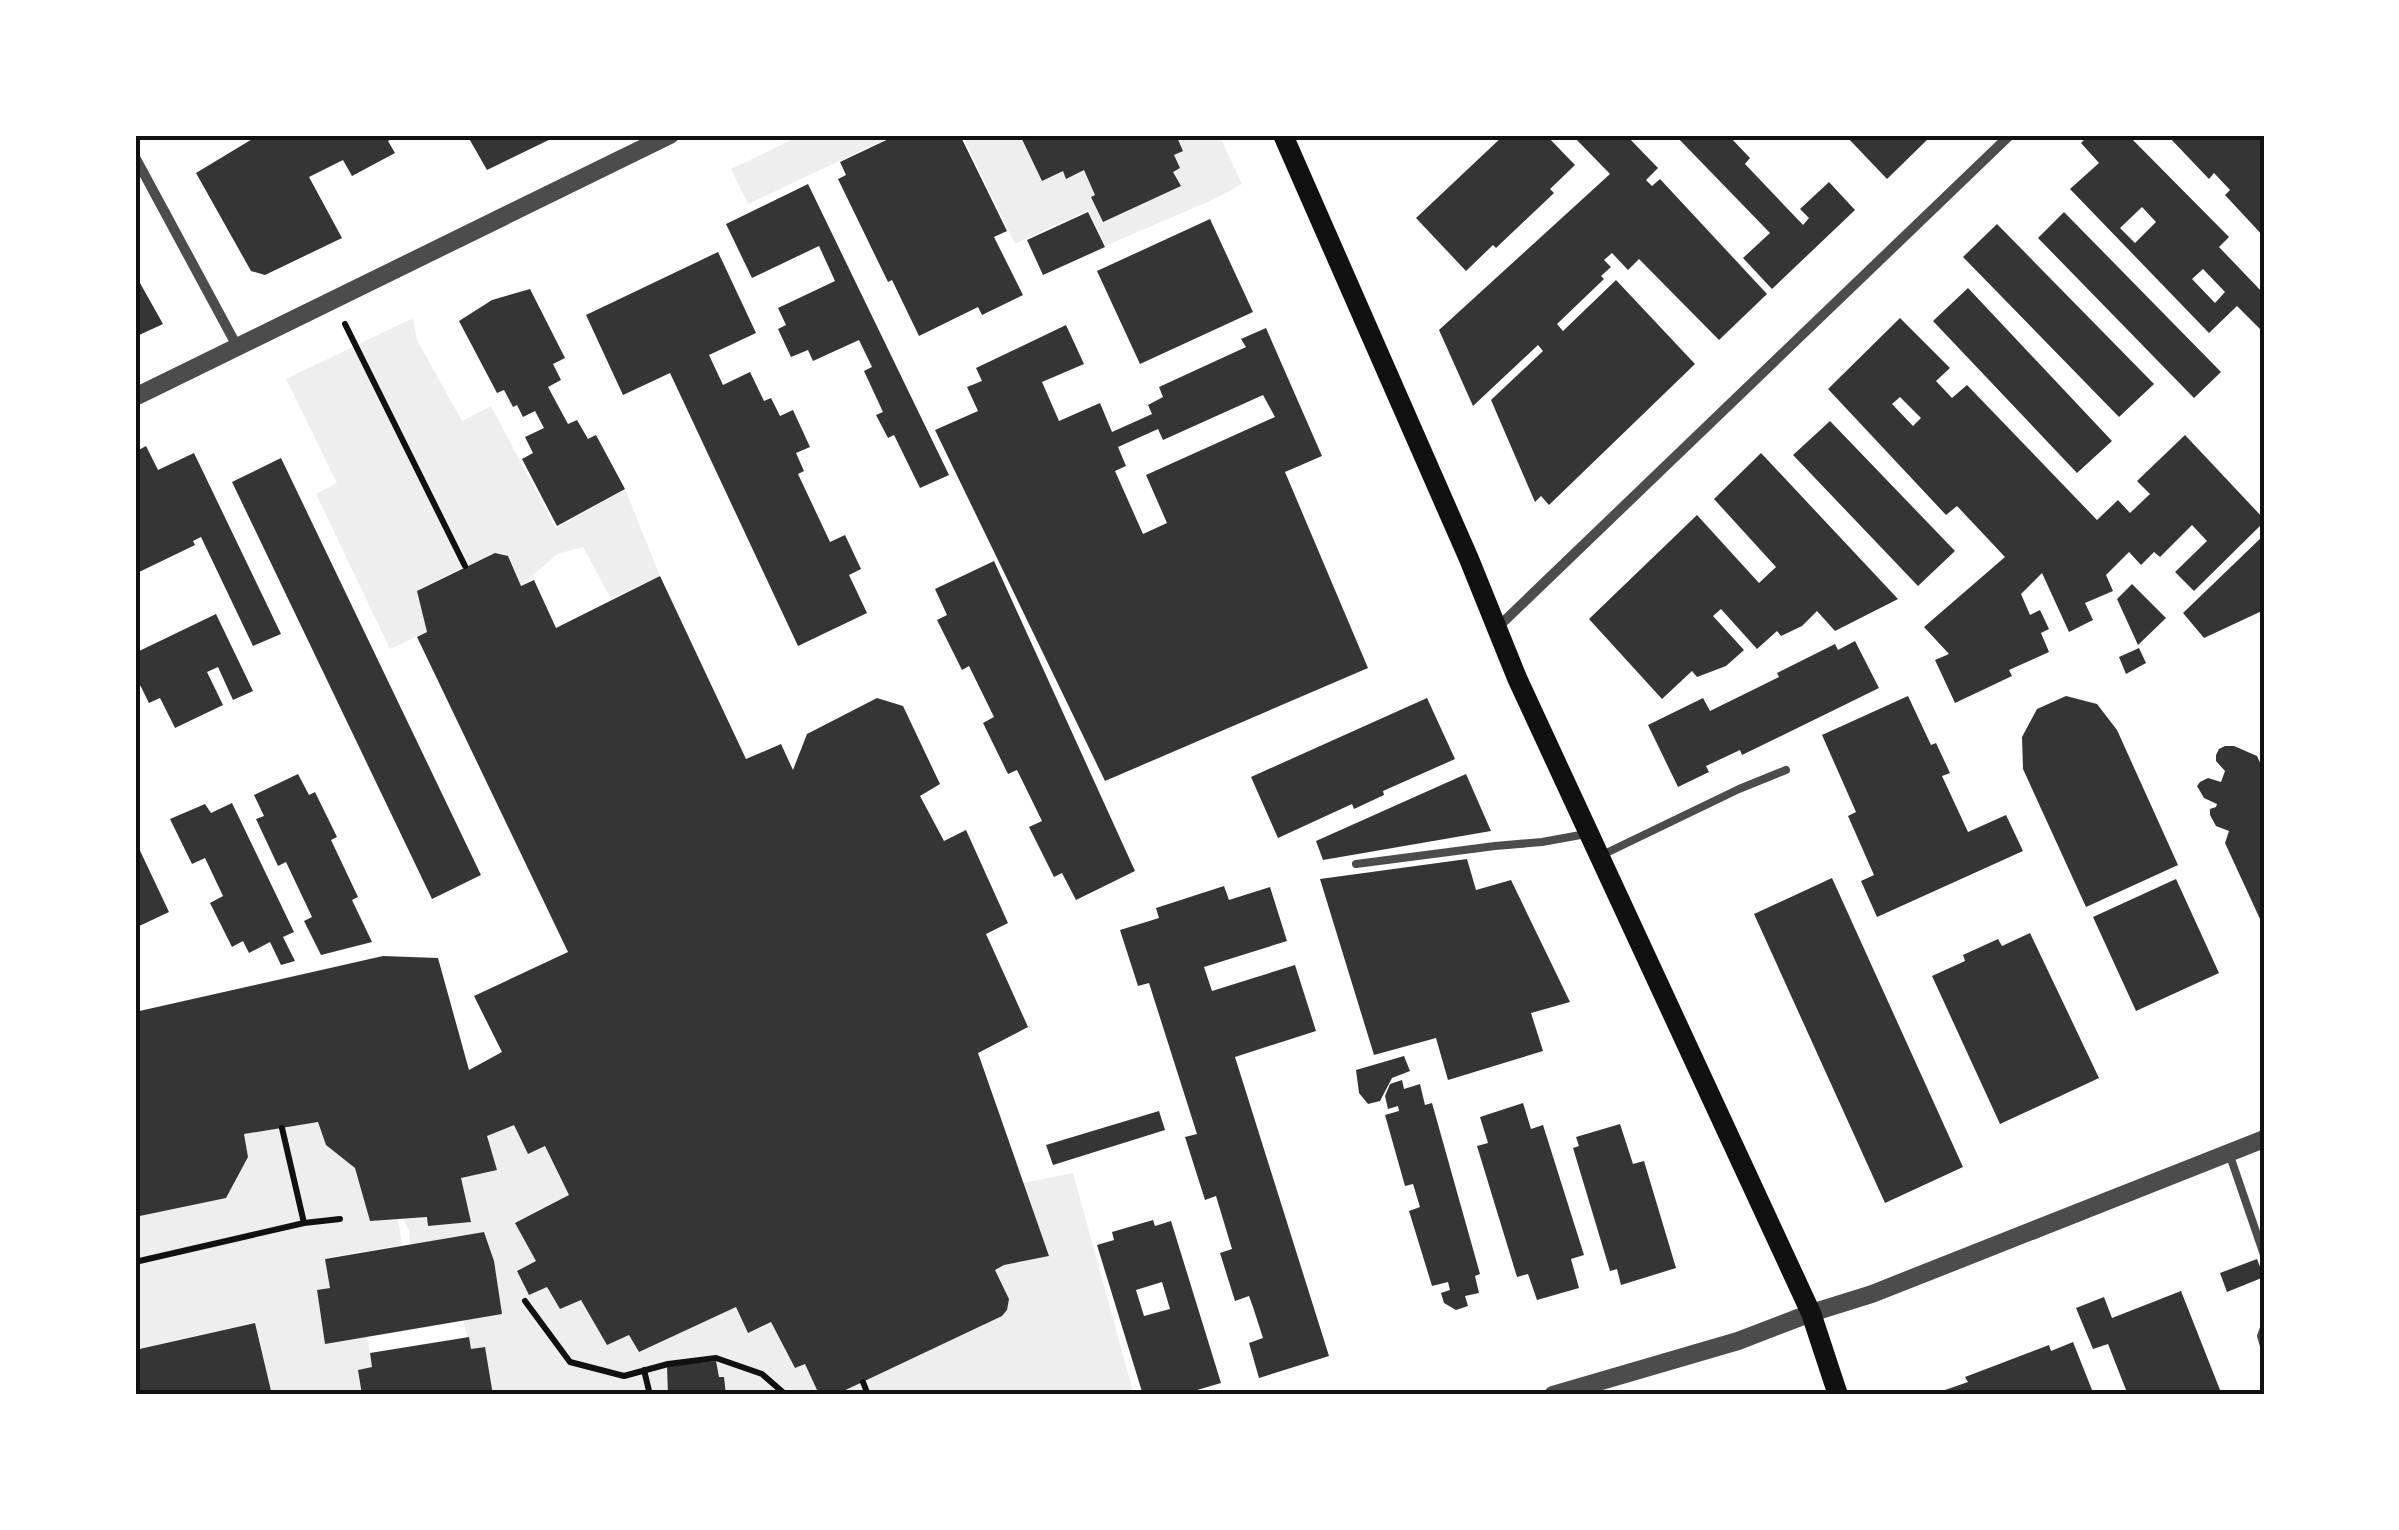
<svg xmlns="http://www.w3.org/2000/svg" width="2399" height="1530" font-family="Helvetica,sans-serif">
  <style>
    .green { fill: #eee }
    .building { fill: #353535; fill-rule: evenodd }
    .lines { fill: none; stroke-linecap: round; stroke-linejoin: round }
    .path { stroke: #111; stroke-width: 6 }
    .service { stroke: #4c4c4c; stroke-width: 8 }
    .minor { stroke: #4c4c4c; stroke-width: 10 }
    .tertiary { stroke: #4c4c4c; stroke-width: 18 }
    .secondary { stroke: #111; stroke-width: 20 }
    .neatline { fill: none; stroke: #111; stroke-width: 4 }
  </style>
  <rect width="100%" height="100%" fill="#fff"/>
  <!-- green -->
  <path class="green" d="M802,135H894L748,204L731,169Z
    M962,135H1219L1242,184L1210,201L1105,246L1088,210L1015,244Z
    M413,318L417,340L462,421L491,406L556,529L625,489L660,576L611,599L583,547L557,554L521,586L508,556L465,566L417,591L427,632L390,649L316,494L337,483L286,379Z
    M318,1122L326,1145L355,1168L398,1219L402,1245L326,1258L330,1288L317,1291L325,1343L367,1336L372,1367L358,1370L362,1395H272L255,1322L135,1350V1217L226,1198L248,1157L244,1134Z
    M514,1125L528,1154L545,1146L569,1195L536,1261L517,1271L529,1295L547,1287L560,1308L581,1300L607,1344L629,1335L639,1352L736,1307L748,1333L771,1322L795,1368L805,1364L822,1395H493L485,1348L471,1349L463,1320L494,1261L484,1232L410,1245L409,1231L403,1219L427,1217L429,1226L470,1222L461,1178L493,1171L494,1161L487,1136Z
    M1073,1173L1134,1395H835L1002,1315C1016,1301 1002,1285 995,1270L1004,1265L1048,1256L1023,1183Z"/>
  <!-- building -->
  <path class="building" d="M259,135H399L388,141L395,153L352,176L343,160L309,177L342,238L265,275L251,271L196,173Z
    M467,135H559L487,170Z
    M897,135H960L1007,231L994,237L1023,295L982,315L978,307L919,336L892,280L888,282L838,179L846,175L840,162Z
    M1020,135H1176L1183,151L1174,155L1180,168L1173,172L1181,186L1103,222L1091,197L1095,195L1084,170L1066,179L1063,171L1042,181Z
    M1504,135H1546L1575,165L1550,189L1554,193L1496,248L1493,245L1466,271L1416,218Z
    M1572,135H1626L1658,168L1646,180L1652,186L1660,179L1767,294L1719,340L1639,259L1628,270L1612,253L1604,260L1611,267L1601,276L1604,279L1557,324L1563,331L1616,280L1695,364L1549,505L1541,496L1535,502L1491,400L1543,351L1538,345L1473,406L1439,330L1610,174Z
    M1675,135H1728L1750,158L1745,164L1803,225L1809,218L1800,209L1829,182L1855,210L1772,289L1743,258L1770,233Z
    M1845,135H1925L1929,138L1887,179Z
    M2089,135H2128L2229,237L2219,247L2264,294V333L2237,306L2209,333L2070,189L2099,163L2081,143ZM2142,207L2156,222L2135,243L2120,228ZM2203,269L2225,292L2215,303L2192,279Z
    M2167,135H2259L2264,140V237L2225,195L2230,190L2214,173L2209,179Z
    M808,184L949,475L920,488L894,435L888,438L876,415L883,412L864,371L872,367L859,340L813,361L808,350L791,357L778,329L786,325L778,308L835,281L819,246L752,278L726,224Z
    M1088,212L1105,247L1043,275L1027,240Z
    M2064,212L2221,372L2194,398L2038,238Z
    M1210,219L1253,312L1140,364L1097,271Z
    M1997,224L2154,384L2119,417L1963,257Z
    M718,252L756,333L709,355L723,385L750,372L764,401L771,398L780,416L793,410L810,447L796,453L804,471L798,474L830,542L845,535L861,569L849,575L867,613L798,646L670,373L623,395L586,315Z
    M135,274L163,324L135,337Z
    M1968,288L2112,441L2077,473L1933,321Z
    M530,289L565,358L553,364L561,380L548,387L568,424L577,420L588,439L596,435L625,489L557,526L522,459L533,453L525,437L544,428L535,411L523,417L517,405L513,407L504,390L497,393L459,321L492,300Z
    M1900,318L1950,368L1936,381L1952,398L1967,385L2097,520L2118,500L2130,513L2150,494L2137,481L2185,435L2264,519V522L2194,591L2175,572L2207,541L2192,525L2160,557L2154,552L2141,565L2129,552L2106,575L2113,591L2085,603L2093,620L2069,632L2042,573L2021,594L2030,615L2040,610L2049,629L2041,633L2049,652L2009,670L2012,676L1955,703L1935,660L1949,654L1924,627L2005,557L1957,506L1946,515L1828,389ZM1900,397L1921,418L1913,426L1892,404Z
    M1066,325L1084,364L1042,382L1059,421L1100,403L1112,432L1152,414L1148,405L1163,397L1159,387L1246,347L1241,339L1266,328L1322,456L1285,472L1368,668L1105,781L935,430L978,411L967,387L982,381L976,368ZM1263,395L1275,417L1146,475L1167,523L1143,534L1115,471L1126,466L1118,447L1158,429L1163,440Z
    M1830,421L1955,551L1918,586L1793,455Z
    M146,446L158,470L194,453L281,634L253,646L201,537L193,541L195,545L135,574V452Z
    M1761,453L1898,599L1835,631L1817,611L1802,626L1781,636L1777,631L1757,649L1721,609L1713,616L1744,650L1726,666L1697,677L1692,671L1662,699L1589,619L1697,515L1759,583L1776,567L1714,499Z
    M281,458L481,875L432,899L232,482Z
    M2264,535V610L2204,638L2183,613Z
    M495,553L508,556L521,586L534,580L556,628L660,576L746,759L781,744L793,770L807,734L877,698L903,706L940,784L920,796L944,841L966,830L1008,923L986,934L1028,1027L978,1053L1049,1256L1004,1265L995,1270L1009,1299L1007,1310L1002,1316L835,1395H822L818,1392L805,1364L795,1368L771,1322L748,1333L736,1307L639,1352L629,1335L607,1345L581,1300L560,1309L547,1287L529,1295L517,1271L536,1261L515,1223L569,1195L545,1146L528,1154L514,1125L487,1136L497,1170L461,1178L471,1222L428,1226L427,1217L370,1221L355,1168L326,1145L318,1122L244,1134L248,1157L226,1198L135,1217V1012L383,956L438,958L469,1070L502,1052L474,996L568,952L417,637L427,632L417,591Z
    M994,561L1135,871L1076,900L1062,873L1054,877L1029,827L1042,821L1017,770L1008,774L983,723L994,717L969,666L962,670L937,620L947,615L935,589Z
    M2132,584L2166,618L2138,645L2117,599Z
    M216,614L253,691L233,700L218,667L207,672L223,705L175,728L160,698L149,703L135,675V653Z
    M1855,641L1879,688L1742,755L1740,750L1706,766L1709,772L1678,787L1648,725L1703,698L1710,711L1779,677L1777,673L1835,644L1838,650Z
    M2139,648L2146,663L2126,674L2119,657Z
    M1908,696L1931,745L1936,743L1950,773L1942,776L1968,832L2006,815L2023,851L1877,917L1861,881L1874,875L1848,816L1856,812L1822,735Z
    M2066,696L2097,704L2117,730L2178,865L2086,907L2023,769L2022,737L2037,709Z
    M1427,698L1455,759L1383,791L1384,795L1354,809L1352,804L1278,838L1251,777Z
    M2225,746H2234L2257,756L2264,771V922L2260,919L2225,843L2229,831L2216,826L2210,815V809L2216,807L2217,804L2204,798L2197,786L2200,782L2208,778L2221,782L2225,771L2216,761V755L2219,749Z
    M298,774L309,795L315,792L337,837L331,840L358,897L352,900L372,942L321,955L304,921L312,917L286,862L278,866L256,819L264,816L254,795Z
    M1466,774L1491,831L1323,860L1316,841Z
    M232,803L294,932L283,937L295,961L281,965L270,942L249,953L243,941L232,947L210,903L223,896L205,858L192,864L170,819L205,804L211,813Z
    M135,840L169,912L135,928Z
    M1467,859L1476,890L1511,880L1570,1002L1531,1013L1543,1051L1448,1080L1436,1038L1374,1055L1320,879Z
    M1832,878L1963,1167L1885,1203L1754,914Z
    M2176,879L2219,973L2136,1011L2093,917Z
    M1224,886L1229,900L1270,887L1287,941L1204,967L1212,991L1295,965L1316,1031L1235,1057L1329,1356L1259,1378L1249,1343L1263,1338L1253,1307L1249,1296L1235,1301L1220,1253L1232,1249L1216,1196L1205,1200L1185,1137L1197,1134L1149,983L1138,986L1120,930L1159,918L1156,908Z
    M2030,933L2099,1078L2000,1124L1932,976L1965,961L1963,955L1998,939L2002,946Z
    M1404,1056L1410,1071L1392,1078L1380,1101L1368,1104L1359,1093L1356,1070Z
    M1402,1080L1404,1089L1420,1084L1425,1105L1432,1103L1480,1274L1475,1276L1479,1293L1465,1296L1468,1306L1456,1310L1444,1303L1441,1293L1450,1290L1448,1282L1432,1286L1409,1211L1420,1207L1413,1184L1405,1186L1385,1115L1399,1111L1398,1106L1388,1109L1385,1096L1390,1084Z
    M1523,1103L1531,1129L1543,1125L1584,1255L1571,1259L1579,1288L1537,1300L1528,1274L1517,1277L1477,1146L1488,1143L1480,1117Z
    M1159,1111L1165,1130L1053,1165L1046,1145Z
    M1620,1124L1633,1164L1644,1161L1676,1268L1621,1285L1617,1269L1610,1271L1573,1148L1579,1146L1576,1137Z
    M1153,1220L1155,1226L1171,1221L1221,1383L1180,1395H1143L1097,1245L1114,1240L1112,1232ZM1162,1282L1170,1309L1144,1316L1136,1290Z
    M484,1232L494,1261L502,1314L325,1344L317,1290L330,1288L325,1259Z
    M2257,1259L2264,1277L2227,1292L2220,1273Z
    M2181,1291L2222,1395H2128L2108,1344L2093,1349L2076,1308L2104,1297L2112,1318Z
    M255,1323L272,1395H135V1350Z
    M469,1337L471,1349L485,1347L493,1395H362L358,1370L372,1367L370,1353Z
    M2073,1342L2094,1395H1947L1945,1390L1968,1382L1965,1377L2049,1345L2051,1351Z
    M716,1361L719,1377H724L726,1395H668L667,1366Z"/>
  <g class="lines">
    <!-- path -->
    <path class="path" d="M345,324L465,566
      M282,1128L304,1223L340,1219
      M135,1262L304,1223
      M525,1301L570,1362L624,1376L668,1364L716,1358L762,1374L786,1395
      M644,1370L650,1395
      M863,1382L868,1395"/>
    <!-- service -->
    <path class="service" d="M1600,856L1739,789L1786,770
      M1356,864L1495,846L1542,842L1586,834
      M2229,1153L2264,1255
      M2264,1328L2261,1336L2264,1346"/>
    <!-- minor -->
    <path class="minor" d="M135,157L238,348
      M1498,627L2010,135"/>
    <!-- tertiary -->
    <path class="tertiary" d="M135,397L670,135
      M1553,1395L1738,1341L1811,1313L1872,1294L2264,1139"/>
    <!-- secondary -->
    <path class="secondary" d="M1283,135L1469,559L1517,678L1811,1313L1838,1395"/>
  </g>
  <!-- border -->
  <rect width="2399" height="1530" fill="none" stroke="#ffffff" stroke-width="275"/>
  <rect x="138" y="138" width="2124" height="1254" class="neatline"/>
</svg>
